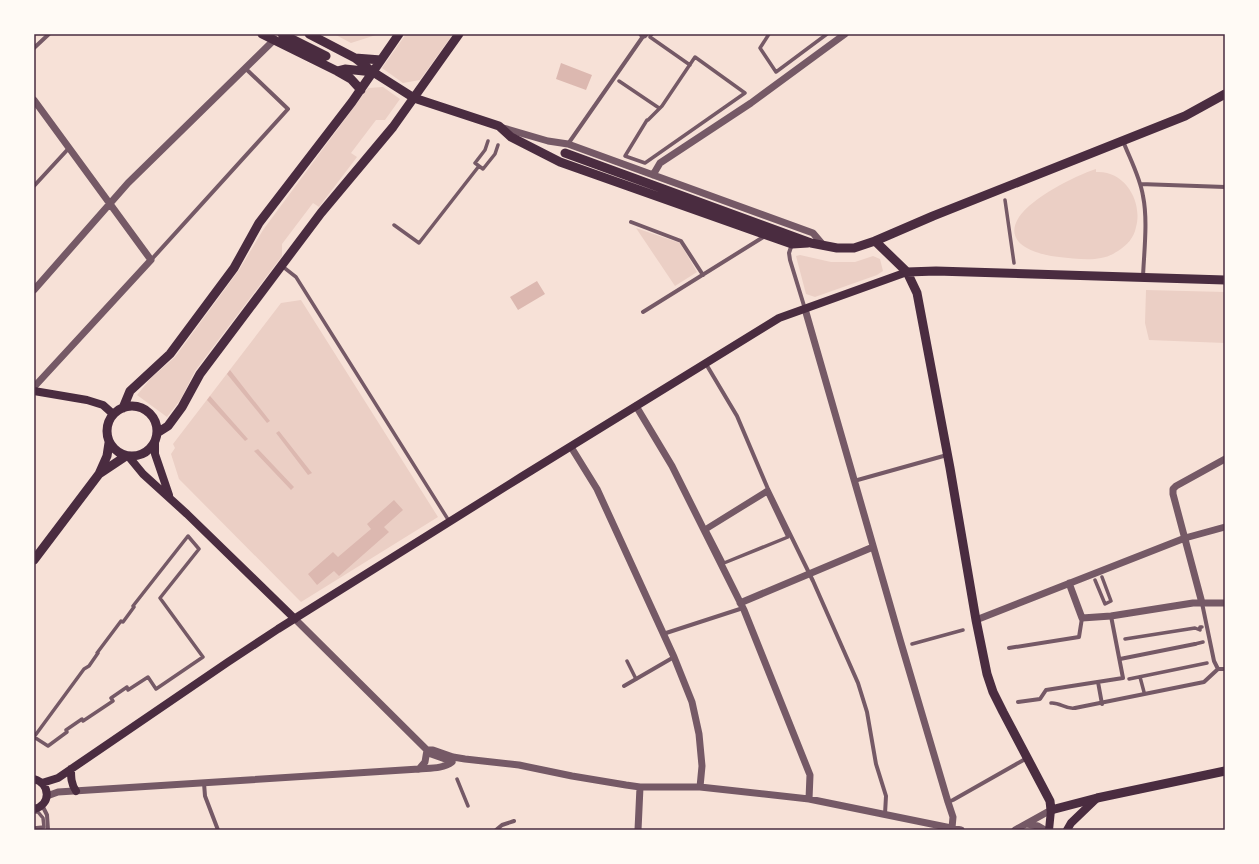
<svg xmlns="http://www.w3.org/2000/svg" width="1259" height="864" font-family="'Fira Sans Condensed',sans-serif">
  <style>
    .green { fill: #ebcfc5 }
    .water { fill: #dcb8b0 }
    .lines { fill: none; stroke-linecap: round; stroke-linejoin: round }
    .pedestrian { stroke: #755966; stroke-width: 3.5 }
    .minor { stroke: #755966; stroke-width: 4 }
    .tertiary { stroke: #755966; stroke-width: 7 }
    .secondary { stroke: #4a2c40; stroke-width: 8 }
    .primary { stroke: #4a2c40; stroke-width: 9 }
    .neatline { fill: none; stroke: #4a2c40; stroke-width: 1.5 }
  </style>
  <rect width="100%" height="100%" fill="#f7e1d7"/>
  <!-- green -->
  <path class="green" d="M334,34H379L351,43Z
    M406,34H453L420,80L403,83L382,68Z
    M383,87L400,99L385,120H376L351,153L357,157L319,207L313,203L282,244V256L195,371L181,399L167,417L137,395L151,378L175,357L239,270L263,230L368,88Z
    M1096,169V172C1125,170 1143,202 1136,227C1134,238 1127,245 1118,251C1113,254 1108,257 1101,258C1088,261 1072,258 1059,257C1039,255 1001,245 1019,217C1032,198 1074,176 1096,169Z
    M636,228L680,243L697,272L675,286Z
    M800,255L831,262H855L873,256L880,259L883,271L877,275L815,297L806,294L796,256Z
    M1146,290L1225,292V343L1149,340L1145,323Z
    M301,300L438,517L301,602L179,479L171,454L175,448L173,444L281,303Z"/>
  <!-- water -->
  <path class="water" d="M561,63L592,75L586,90L556,79Z
    M537,281L545,294L518,310L510,297Z
    M230,370L270,421L267,423L227,374Z
    M210,396L248,439L245,441L207,400Z
    M279,431L312,473L308,475L276,433Z
    M258,449L294,487L291,490L254,451Z
    M394,500L403,510L384,527L389,532L339,576L334,571L317,585L308,574L333,552L338,557L371,529L367,524Z"/>
  <g class="lines">
    <!-- pedestrian -->
    <path class="pedestrian" d="M652,34L650,37L690,65
      M769,34L760,48L776,72L827,34
      M695,57L745,93L645,163L625,156L647,120H648L662,106Z
      M619,81L659,108
      M488,141L485,150L475,163L483,169L495,154L498,145
      M1005,200L1014,263
      M394,225L419,243L479,166
      M282,266L296,277L449,521
      M767,493L788,537L724,563L707,530Z
      M188,536L199,549L160,598L203,657L156,689L148,677L128,690L127,687L111,698L113,701L83,721L82,719L66,730L67,732L48,746L34,737L84,669L89,666L98,653H97L121,621L123,622L134,607L133,606Z
      M1095,580L1105,604L1111,601L1102,577
      M1125,639L1195,628L1200,630V627H1202
      M912,644L963,630
      M1195,644L1203,642
      M627,661L636,679
      M1140,677L1144,692
      M1129,679L1207,663
      M1051,703C1060,702 1066,710 1075,708
      M457,779L468,806
      M34,812H38L43,818L44,827L34,828"/>
    <!-- minor -->
    <path class="minor" d="M34,48L49,34
      M1123,141C1130,159 1140,177 1143,196C1148,220 1144,252 1143,277
      M568,144L644,35
      M1140,184L1225,187
      M34,186L69,148
      M631,222L681,241L703,275
      M792,244L789,253L790,260L805,309
      M151,260L288,109L245,68
      M643,312L765,236
      M706,364L737,416L768,489L813,581L858,683L867,712L876,764L886,796L885,814
      M854,481L947,455
      M704,529L768,489
      M1202,603L1214,661L1218,669
      M663,634L743,608
      M1009,648L1079,637L1082,618
      M1120,659L1195,644
      M1218,669H1225
      M1098,682L1102,704
      M624,686L674,657
      M1018,702L1040,699L1046,690L1123,678L1111,616
      M1075,708L1204,682L1218,669
      M204,783L205,796L218,830
      M948,802L953,800L1027,758
      M42,805L47,815L48,830
      M496,830L502,825L514,821"/>
    <!-- tertiary -->
    <path class="tertiary" d="M642,34L644,35L645,34
      M34,100L151,260L34,387
      M500,127L548,141L568,144L813,233L824,246
      M653,175L660,163L751,103L845,34
      M34,290L128,183L274,40
      M805,309L901,643L948,802L953,817L952,828
      M636,406L672,466L744,610L810,775L809,799
      M571,447L597,489L674,657L692,702L699,734L702,766L700,787
      M1069,583L1082,618L1111,616L1193,603H1225
      M740,603L873,547
      M1202,603L1173,494V489L1176,486L1225,459
      M295,619L431,754L451,761
      M976,620L1185,538L1225,527
      M427,750H433L453,757L465,759L519,765L572,776L626,785L640,787H700L809,799L961,830
      M419,769L425,762L427,750
      M47,796L58,792L419,769C430,768 443,769 452,762
      M1027,824L1038,826L1045,830
      M638,830L640,787
      M1015,830L1051,810"/>
    <!-- secondary -->
    <path class="secondary" d="M34,391L87,400L103,405L113,414
      M155,443V454L169,495
      M129,457L143,474L187,514L295,619
      M71,769C71,777 71,784 76,791
      M34,779C51,784 51,805 34,809
      M42,783L58,778L228,662L278,629L521,477L779,318L907,272
      M1049,830L1051,810
      M1067,830L1071,823L1097,798"/>
    <!-- primary -->
    <path class="primary" d="M262,34L337,71L351,79L361,90
      M282,34L326,56
      M309,34L355,58L373,72L414,98L499,126L511,137L560,162L792,244L808,243
      M355,58L381,60
      M337,71L345,69L373,72
      M565,153L811,243L837,248H854L875,241L933,216L1185,116L1225,94
      M875,241L907,272L917,293L950,468L976,620L987,674L993,692L1003,712L1050,801L1051,810L1097,798L1225,771
      M907,272L936,271L1225,280
      M107 431a25 25 0 1 1 50 0a25 25 0 1 1-50 0Z
      M123,408L130,391L170,354L234,268L259,223L352,102L399,34
      M157,433L168,426L182,407L200,374L321,213L393,127L459,34
      M99,474L126,456
      M34,560L99,474L107,456L109,443"/>
  </g>
  <!-- border -->
  <rect width="1259" height="864" fill="none" stroke="#fffaf5" stroke-width="70"/>
  <rect x="35" y="35" width="1189" height="794" class="neatline"/>
</svg>
